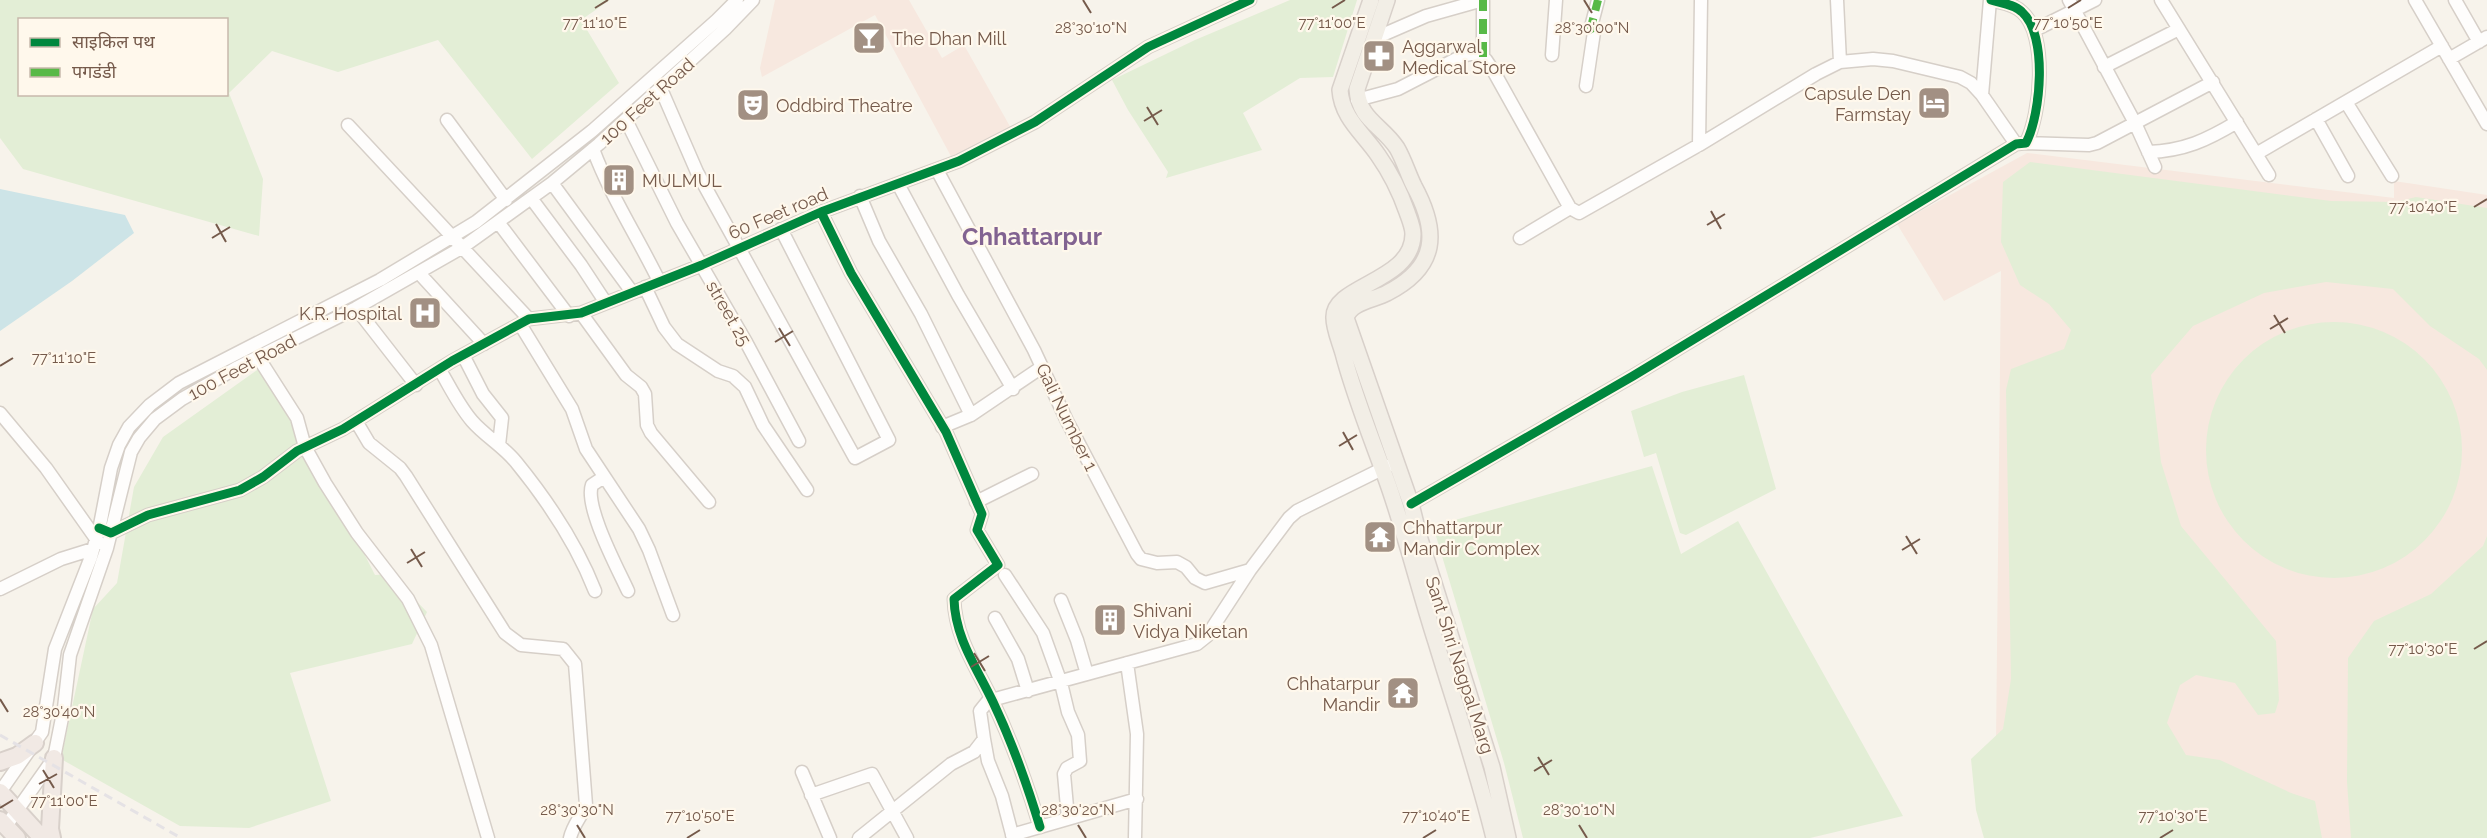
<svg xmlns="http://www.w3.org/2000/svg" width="2487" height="838" font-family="Raleway,'Noto Sans Devanagari',sans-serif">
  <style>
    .commercial { fill: #f7e8df }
    .green { fill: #e3eed6; fill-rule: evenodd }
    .water { fill: #cde4e7 }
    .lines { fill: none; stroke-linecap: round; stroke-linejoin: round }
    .minor-casing { stroke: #d6cfc8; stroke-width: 15 }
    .major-casing { stroke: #d8d0ca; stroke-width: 18 }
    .highway-casing { stroke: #d8d0ca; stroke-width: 20 }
    .minor { stroke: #fefdfc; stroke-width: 12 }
    .major { stroke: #f2eee6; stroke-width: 15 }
    .highway { stroke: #f1e9e4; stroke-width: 16 }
    .rail { stroke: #e5e2e5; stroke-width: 3; stroke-dasharray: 9 6; stroke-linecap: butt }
    .quiet { stroke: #58b947; stroke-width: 8; stroke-dasharray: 15 8; stroke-linecap: butt }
    .cycleway-casing { stroke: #fff8ec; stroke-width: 13 }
    .cycleway { stroke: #00873e; stroke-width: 9 }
    .ticks { fill: none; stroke: #755a4b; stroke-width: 2 }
    .labels { text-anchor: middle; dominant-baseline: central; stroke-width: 4.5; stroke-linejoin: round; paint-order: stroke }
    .poi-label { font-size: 18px; fill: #755a4b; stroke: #fff8ec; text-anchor: start }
    .street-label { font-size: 18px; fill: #755a4b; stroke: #fff8ec }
    .district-label { font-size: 24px; font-weight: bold; fill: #826391; stroke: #fff8ec }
    .ticks-label { font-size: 15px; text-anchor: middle; fill: #755a4b; stroke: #fff8ec; stroke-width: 4.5; stroke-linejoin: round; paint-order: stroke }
  </style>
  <rect width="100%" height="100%" fill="#f7f3eb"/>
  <!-- commercial -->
  <path class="commercial" d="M775,0H909L942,58L964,45L1012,130L953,160L875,15L762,77L760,68Z
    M2027,153L2394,198V181L2487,195V838H1995L2001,271L1944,301L1897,224Z"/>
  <!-- green -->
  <path class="green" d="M0,0H610L581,20L619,83L532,159L438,40L338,72L272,51L229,93L263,179L259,236L23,169L0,138ZM20,20H226V94H20Z
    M1290,0H1357L1333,77L1300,78L1243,113L1262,150L1166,178L1168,172L1128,110L1112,80L1195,40Z
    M2030,162L2331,201L2396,202L2416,197L2487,208V370L2479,359L2430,326L2393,289L2326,282L2264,293L2193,326L2151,375L2161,462L2181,526L2276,641L2279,700L2275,713L2258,715L2235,683L2196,675L2180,685L2167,723L2186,755L2220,760L2291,793L2315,801L2322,838H1984L1976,810L1971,759L2003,729L2011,679L2006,390L2011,369L2064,349L2071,330L2049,304L2020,285L2001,242L2003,182Z
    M2206 450a128 128 0 1 1 256 0a128 128 0 1 1-256 0Z
    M267,363L375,575L390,574L427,612L412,644L290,673L331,801L249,828L180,826L61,759L93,609L117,583L134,487L163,437Z
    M1744,375L1776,489L1686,535L1680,533L1656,453L1644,457L1631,411L1682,392Z
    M1652,466L1681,554L1738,521L1903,816L1810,838H1523L1504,763L1433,526Z
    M2487,536V838H2351L2347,782L2348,658L2374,621L2431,594L2483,546Z"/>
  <!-- water -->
  <path class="water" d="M0,189L125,215L134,233L72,281L0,331Z"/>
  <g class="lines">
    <!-- minor casing -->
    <g class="minor-casing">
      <path id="minor" d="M1837,0L1840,62
        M2069,0L2135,123L2155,167
        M2161,0L2269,175
        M2415,0L2487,124
        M2455,0L2479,42
        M2035,30L2095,0
        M1373,39L1426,16L1483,0
        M1552,55L1556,0
        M1483,57V0
        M2449,59L2487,37
        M2104,67L2179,29
        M1586,86L1594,32L1591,27L1598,0
        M661,89L697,172L855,458L889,440L781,229
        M1982,95L1990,0
        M1357,100L1398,89L1462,56L1476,53L1486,60L1494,72L1570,208L1579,213L1699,145L1816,74L1840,62L1873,59L1893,61L1960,77L1971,83L1982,95L2016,144
        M2346,102L2392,176
        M2316,119L2348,176
        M447,120L506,200
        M626,120L677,223L746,342L799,441
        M348,125L529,319
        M2026,143L2089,145L2097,143L2213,82
        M1699,145L1701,0
        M593,149C610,195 637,236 659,281
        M2148,152C2184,151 2207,140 2237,122
        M2256,154L2442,46
        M937,170L1034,350L1067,421L1137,554L1141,559L1157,563L1177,562L1186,567L1195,578L1205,583L1250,570
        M552,183L632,292
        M898,184L958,295L1013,389
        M860,196L879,241L921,314L971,415
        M531,198L581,265L606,303
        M821,212L851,273L946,432L982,514L977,530L998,565L954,599C955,638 977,668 993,702C1012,742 1027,784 1040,827
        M498,222L569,316
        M1520,238L1570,208
        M419,273L484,344
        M645,287L664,327L677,344L718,371L733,376L745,387L763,425L807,490
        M356,308L416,385
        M581,313L626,375L641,387L645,394L647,425L651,433L709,502
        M520,324L572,409L586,449L639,529L649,550L673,615
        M463,355L483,394L502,418L499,445
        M258,357L297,418L305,447L325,483L357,533L408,599L431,645L488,838
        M440,370C450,387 459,406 472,421C485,436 503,446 516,462C547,500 577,545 595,591
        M0,413L46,468L99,543
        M356,421L369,443L400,468L406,476L505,633L521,645L563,649L575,664L576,676L586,805C581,817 573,825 570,838
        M942,427L971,415L1042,367
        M604,477L592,485C584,506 618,569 628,591
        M976,502L1032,474
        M1411,504L1633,376L2016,144L2026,143C2041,114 2048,35 2022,12C2014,4 2001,3 1991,0
        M99,528L111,533L148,515L240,490L263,477L297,451L343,429L452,361L529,319L581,313L702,265L821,212L959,161L1035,122L1148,47L1250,0
        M1005,575L1043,633L1061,683L1068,712L1078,735L1080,761L1067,768L1064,774L1068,818
        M0,589L61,559L93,549
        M1061,600L1077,640L1087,674
        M995,618L1018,659L1028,691
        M1127,663L1137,734L1135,838
        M984,739L988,761L1002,796L1013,838
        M802,772L830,838
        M0,792L42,732L55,649L91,557L100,525L111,468L119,445L129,427L150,405L179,383L380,280L476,222L592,131L717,20L737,0
        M811,795L872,774L907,838
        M6,826L54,758L64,708L70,655L107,548L131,452L139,438L155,419L182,399L238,367L356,308L463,247L552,183L599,144L725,29L753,0
        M1012,835L1137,799
        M859,838L951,764L974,752L984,739L980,711L988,701L1197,644L1207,636L1250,570L1289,518L1297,511L1388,466"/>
    </g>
    <!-- major casing -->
    <g class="major-casing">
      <path id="major" d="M1371,0L1340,90C1342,118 1363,133 1378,155C1390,172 1400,192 1407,212C1409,218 1413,227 1413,234C1413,282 1332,285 1334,318C1334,329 1340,342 1343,353C1355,399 1374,444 1390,490C1407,540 1420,592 1436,642C1456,708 1478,772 1494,838
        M1387,0L1357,89C1359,120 1382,125 1397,148C1404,160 1408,174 1414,186C1439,232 1438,267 1387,293C1374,300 1350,302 1346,318L1411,504L1419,536L1492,767L1508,838"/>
    </g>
    <!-- highway casing -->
    <g class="highway-casing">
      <path id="highway" d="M0,762L17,756L35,743
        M0,792L42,838
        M0,820L17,838
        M52,838L50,829L54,758"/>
    </g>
    <!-- minor -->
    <use href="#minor" class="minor"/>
    <!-- major -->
    <use href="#major" class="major"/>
    <!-- highway -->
    <use href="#highway" class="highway"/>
    <!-- rail -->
    <path class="rail" d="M0,735L181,838"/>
    <!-- quiet -->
    <path class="quiet" d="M1594,32L1591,27L1598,0
      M1483,57V0"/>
    <!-- cycleway casing -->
    <g class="cycleway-casing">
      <path id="cycleway" d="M821,212L851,273L946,432L982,514L977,530L998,565L954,599C955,638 977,668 993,702C1012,742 1027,784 1040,827
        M1411,504L1633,376L2016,144L2026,143C2041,114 2048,35 2022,12C2014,4 2001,3 1991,0
        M99,528L111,533L148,515L240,490L263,477L297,451L343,429L452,361L529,319L581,313L702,265L821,212L959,161L1035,122L1148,47L1250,0"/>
    </g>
    <!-- cycleway -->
    <use href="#cycleway" class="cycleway"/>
  </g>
  <!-- ticks -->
  <path class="ticks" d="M1083,0L1091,13M1584,0L1592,13M595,8L608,0M1332,8L1345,0M2068,8L2081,0M1147,107L1158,125M1144,121L1162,110M2474,207L2487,199M1711,211L1721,229M216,224L226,242M1707,225L1725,214M212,238L230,227M2274,315L2285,333M779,328L790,346M2270,329L2288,318M775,342L793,331M0,366L13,358M1343,432L1353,450M1339,446L1357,435M1906,536L1917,554M411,549L422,567M1902,550L1920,539M407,563L425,552M2474,649L2487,641M974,653L985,671M971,667L989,656M0,699L8,712M1538,757L1549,775M43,770L54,788M1534,771L1552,760M39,784L57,774M0,808L13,800M577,825L585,838M1078,825L1086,838M1579,825L1587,838M687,838L700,830M1423,838L1436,830M2160,838L2173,830"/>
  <!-- icons -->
  <defs>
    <g id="bar-square" transform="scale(1.725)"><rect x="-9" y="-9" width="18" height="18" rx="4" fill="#a29083" stroke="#fff8ec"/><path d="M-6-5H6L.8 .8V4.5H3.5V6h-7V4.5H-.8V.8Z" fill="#fff"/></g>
    <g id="pharmacy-square" transform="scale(1.725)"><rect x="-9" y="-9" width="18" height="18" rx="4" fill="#a29083" stroke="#fff8ec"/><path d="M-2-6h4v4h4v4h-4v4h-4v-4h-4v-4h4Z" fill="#fff"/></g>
    <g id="hotel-square" transform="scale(1.725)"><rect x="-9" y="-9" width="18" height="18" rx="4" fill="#a29083" stroke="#fff8ec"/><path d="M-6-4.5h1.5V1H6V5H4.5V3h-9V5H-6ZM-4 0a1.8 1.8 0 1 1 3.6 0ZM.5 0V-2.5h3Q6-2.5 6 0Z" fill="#fff"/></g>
    <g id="theatre-square" transform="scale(1.725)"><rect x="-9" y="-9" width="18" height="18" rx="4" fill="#a29083" stroke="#fff8ec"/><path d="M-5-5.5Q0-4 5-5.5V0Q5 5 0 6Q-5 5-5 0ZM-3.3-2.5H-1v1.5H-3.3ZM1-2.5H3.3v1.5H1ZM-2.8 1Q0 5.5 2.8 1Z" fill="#fff"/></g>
    <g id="building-square" transform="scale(1.725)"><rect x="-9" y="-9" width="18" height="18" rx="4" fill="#a29083" stroke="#fff8ec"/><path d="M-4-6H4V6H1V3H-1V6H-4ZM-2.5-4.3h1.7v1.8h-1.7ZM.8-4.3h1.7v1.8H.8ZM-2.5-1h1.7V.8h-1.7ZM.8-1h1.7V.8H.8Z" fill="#fff"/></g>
    <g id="hospital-square" transform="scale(1.725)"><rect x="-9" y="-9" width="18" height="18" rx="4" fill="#a29083" stroke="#fff8ec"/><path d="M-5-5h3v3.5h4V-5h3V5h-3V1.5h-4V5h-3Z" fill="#fff"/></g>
    <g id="temple-square" transform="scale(1.725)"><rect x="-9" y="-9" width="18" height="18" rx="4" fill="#a29083" stroke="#fff8ec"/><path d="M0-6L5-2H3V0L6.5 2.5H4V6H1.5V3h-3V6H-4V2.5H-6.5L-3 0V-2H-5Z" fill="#fff"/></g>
  </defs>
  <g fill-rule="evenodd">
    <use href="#bar-square" x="869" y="38"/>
    <use href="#pharmacy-square" x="1379" y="56"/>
    <use href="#hotel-square" x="1934" y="103"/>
    <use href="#theatre-square" x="753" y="105"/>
    <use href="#building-square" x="619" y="180"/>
    <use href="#hospital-square" x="425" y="313"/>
    <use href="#temple-square" x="1380" y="537"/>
    <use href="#building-square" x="1110" y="620"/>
    <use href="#temple-square" x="1403" y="693"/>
  </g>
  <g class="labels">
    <!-- poi labels -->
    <g class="poi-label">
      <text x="892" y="38">The Dhan Mill</text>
      <text x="1402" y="46">Aggarwal<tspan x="1402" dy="21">Medical Store</tspan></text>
      <text x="1911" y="93" text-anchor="end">Capsule Den<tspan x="1911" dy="21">Farmstay</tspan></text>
      <text x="776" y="105">Oddbird Theatre</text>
      <text x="642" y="180">MULMUL</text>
      <text x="402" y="313" text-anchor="end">K.R. Hospital</text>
      <text x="1403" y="527">Chhattarpur<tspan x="1403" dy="21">Mandir Complex</tspan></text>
      <text x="1133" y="610">Shivani<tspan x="1133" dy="21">Vidya Niketan</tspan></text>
      <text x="1380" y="683" text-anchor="end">Chhatarpur<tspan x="1380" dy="21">Mandir</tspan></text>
    </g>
    <!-- street labels -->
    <g class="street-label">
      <text transform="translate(647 101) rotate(-42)">100 Feet Road</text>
      <text transform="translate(778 213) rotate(-23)">60 Feet road</text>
      <text transform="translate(729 313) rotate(60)">street 25</text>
      <text transform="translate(242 367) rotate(-28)">100 Feet Road</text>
      <text transform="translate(1067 417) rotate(64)">Gali Number 1</text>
      <text transform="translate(1460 665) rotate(72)">Sant Shri Nagpal Marg</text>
    </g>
    <!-- district labels -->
    <g class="district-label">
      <text x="1032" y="236">Chhattarpur</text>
    </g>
  </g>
  <g class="ticks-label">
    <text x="595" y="28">77°11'10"E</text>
    <text x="1332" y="28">77°11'00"E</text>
    <text x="2068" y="28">77°10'50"E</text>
    <text x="1091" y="33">28°30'10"N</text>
    <text x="1592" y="33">28°30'00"N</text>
    <text x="2423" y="212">77°10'40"E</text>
    <text x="64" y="363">77°11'10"E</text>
    <text x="2423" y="654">77°10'30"E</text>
    <text x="59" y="717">28°30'40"N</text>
    <text x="64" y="806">77°11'00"E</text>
    <text x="577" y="815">28°30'30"N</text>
    <text x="1078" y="815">28°30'20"N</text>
    <text x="1579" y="815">28°30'10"N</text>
    <text x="700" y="821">77°10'50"E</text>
    <text x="1436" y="821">77°10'40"E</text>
    <text x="2173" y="821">77°10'30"E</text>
  </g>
  <!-- legend -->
  <rect x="18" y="18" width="210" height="78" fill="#fff8ec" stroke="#c8b9ac" stroke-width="1.5"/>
  <rect x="30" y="38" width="30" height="9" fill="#00873e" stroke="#c8b9ac" stroke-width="1.5"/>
  <text x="72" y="48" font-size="18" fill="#755a4b">साइकिल पथ</text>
  <rect x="30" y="68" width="30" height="9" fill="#58b947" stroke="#c8b9ac" stroke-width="1.5"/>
  <text x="72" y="78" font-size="18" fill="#755a4b">पगडंडी</text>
</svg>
